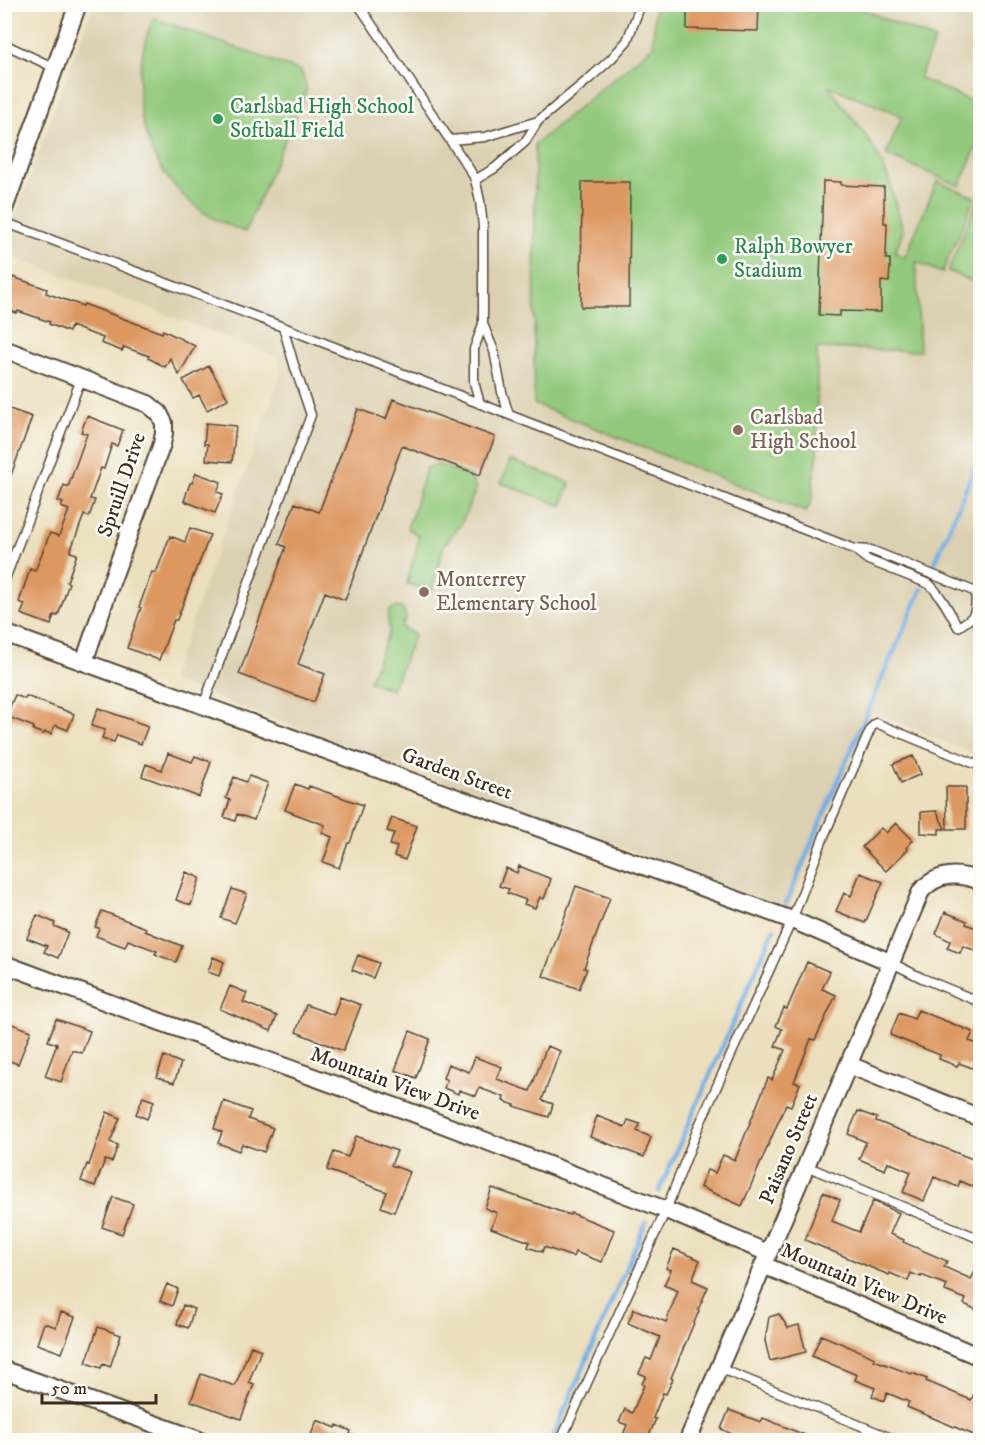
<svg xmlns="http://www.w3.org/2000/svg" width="985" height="1445" font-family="'IM FELL DW Pica',serif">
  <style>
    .built { fill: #dbd0b1 }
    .green { fill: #93c97b; stroke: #677a4c; stroke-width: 1.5 }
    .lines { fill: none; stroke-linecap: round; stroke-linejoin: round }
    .stream { stroke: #74ade3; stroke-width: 4.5 }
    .building { fill: #dd9761 }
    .lane-casing { stroke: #554536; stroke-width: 11 }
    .street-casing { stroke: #554536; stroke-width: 20 }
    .lane { stroke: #fff; stroke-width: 8 }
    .street { stroke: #fff; stroke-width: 16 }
    .leisure-dot { fill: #2e9e5b; stroke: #fdfcf7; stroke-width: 2 }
    .education-dot { fill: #8d6e63; stroke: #fdfcf7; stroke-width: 2 }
    .labels { text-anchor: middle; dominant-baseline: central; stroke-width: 5; stroke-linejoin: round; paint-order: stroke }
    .leisure-label { font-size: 21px; fill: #27864d; stroke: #fdfcf7; text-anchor: start }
    .education-label { font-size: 21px; fill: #785e54; stroke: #fdfcf7; text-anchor: start }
    .street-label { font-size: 21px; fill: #3b2a1e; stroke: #fdfcf7 }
  </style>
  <rect width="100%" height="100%" fill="#fdfcf7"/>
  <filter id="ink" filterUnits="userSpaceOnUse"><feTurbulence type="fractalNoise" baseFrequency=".0167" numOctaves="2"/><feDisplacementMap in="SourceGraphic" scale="12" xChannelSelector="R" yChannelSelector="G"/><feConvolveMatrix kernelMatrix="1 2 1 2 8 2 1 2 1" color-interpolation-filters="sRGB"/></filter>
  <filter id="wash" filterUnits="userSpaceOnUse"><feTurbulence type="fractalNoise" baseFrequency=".008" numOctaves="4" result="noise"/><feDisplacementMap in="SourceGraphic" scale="24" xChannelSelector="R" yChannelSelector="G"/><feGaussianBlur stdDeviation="1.35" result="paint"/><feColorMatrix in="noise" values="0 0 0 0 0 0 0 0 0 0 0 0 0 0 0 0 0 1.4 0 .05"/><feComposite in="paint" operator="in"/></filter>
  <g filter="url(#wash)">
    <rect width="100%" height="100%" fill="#ebdfbd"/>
    <!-- built -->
    <path class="built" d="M93,5H980V757L872,712L789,909L170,681L281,374L279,357L5,254L4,247Z"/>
    <!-- green -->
    <path class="green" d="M655,5H861L863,6L862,9L935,40L919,78L980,105V137L960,186L886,155L902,116L829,86V87L863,131L879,157L888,177L903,230L895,253L905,257L937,181L975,197L942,273L916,262L920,351L817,348V462L813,479V497L806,512L534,404L535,144L653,46Z
      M153,18L301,71L307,89L245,232C231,226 215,221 203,212C138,165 125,90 153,18Z
      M980,194V285L948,271Z
      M510,460L570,483L562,506L501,483Z
      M437,464L470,476L476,489L461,524L444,545L432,591L407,584L418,542V535L407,528L413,513L426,468Z
      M395,607L401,608L405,613L406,620L402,624L403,629L415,634L392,690L369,681L389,632L388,620L389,611Z"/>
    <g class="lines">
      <!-- stream -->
      <path class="stream" d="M934,565L980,455
        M786,903L880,682L922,589
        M659,1191L774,929
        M552,1440L646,1222"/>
    </g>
    <g id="blocks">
      <!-- building -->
      <path class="building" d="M687,4H759L758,31L687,29Z
        M823,181L841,182V185L884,187V223H887L886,259H890V266L889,282L881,281V312L840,311V316L819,315Z
        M582,182H630L629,307H581Z
        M13,277L47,289L46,293L83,306L84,304L162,333L163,330L195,346L179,375L170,358L165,367L148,358L149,356L124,347L122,351L101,343L103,338L71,326L69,332L49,324L50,322L18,311L17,313L4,309V302Z
        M209,366L228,399L207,410L199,395L193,398L183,380Z
        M393,399L495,437L480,475L402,446L345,600L325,592L298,664L325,674L314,702L239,674L286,547L279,544L295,503L319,512L358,409L386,419Z
        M4,407L32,417L6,489H4Z
        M87,416L123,430L117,446L112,444L104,469L101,468L90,499L95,500L89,517L84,515L70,552L77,554L67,582L69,583L58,616L54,615L51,625L21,614L25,604L19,602L30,569L35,571L50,533L59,536L69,510L61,507L63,503L58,501L64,485L68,487L87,434L81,432Z
        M206,423L236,426L232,462L206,460L208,444H204Z
        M196,473L221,482L217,492L223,494L215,513L184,501L190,483H192Z
        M190,528L210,535L198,566H197L177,620H174L159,660L127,648L141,608L139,607L152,572L156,573L170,536L185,542Z
        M15,695L25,699L26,696L74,714L68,730L55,725L51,734L45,732L44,734L33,730L34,727L6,716Z
        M98,708L148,726L141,744L117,735L114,742L102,738L105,730L91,726Z
        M168,753L192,762L195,756L211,762L199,797L142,776L146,764L162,770Z
        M913,756L921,774L901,783L893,764Z
        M249,776L268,783L254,820L237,814L235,821L224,817L230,800L226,798L234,777L246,782Z
        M295,784L308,789L309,786L363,805L350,843H348L339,868L323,862L332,837L322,833L325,825L285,810Z
        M946,787H966V829H947Z
        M937,811L945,829H939V834L921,833V812Z
        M392,818L417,826L405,860L394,856L397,847L390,845L394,833L387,831Z
        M896,823L913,840L906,848L908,849L886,871L862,847L881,828L886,833Z
        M519,866L551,879L544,899L540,897L535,908L524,904L526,900L507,893L509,889L499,886L506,868L517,873Z
        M186,872L200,878L191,905L176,900Z
        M860,873L883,882L865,923L836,911L844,893L851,896Z
        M576,886L610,898L584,968L587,969L579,989L543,976Z
        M232,889L247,894L235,923L221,918Z
        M102,911L146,928L145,931L182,946L176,962L155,954L157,951L128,940L125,947L96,936L99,928L95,927Z
        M945,912L967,921L966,924L981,930V943L977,951L963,946L960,953L947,948L950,941L936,934Z
        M37,915L55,923L54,926L68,932L58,958L44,952L47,946L27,938Z
        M358,955L379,963L373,978L352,970Z
        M213,957L224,962L219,976L208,972Z
        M807,962L830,972L822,989L836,995L815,1040L811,1039L794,1082L800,1084L791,1106L786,1104L742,1206L700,1187L707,1170L715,1173L723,1155L735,1160L768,1078L772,1080L785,1050L775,1046L782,1029L776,1026L784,1008L787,1009Z
        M230,986L247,993L243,1002L277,1016L271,1031L220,1009Z
        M340,997L361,1005L343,1051L296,1032L306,1005L334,1015Z
        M918,1010L973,1032L969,1041L981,1045V1056L975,1069L959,1063L957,1066L939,1059L940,1055L890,1035L899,1013L914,1019Z
        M56,1019L90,1031L82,1053L72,1050L61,1082L45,1076L57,1044L48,1041Z
        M4,1021L31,1031L18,1064L4,1059Z
        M410,1031L430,1039L416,1078L395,1070Z
        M547,1046L560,1051L542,1100L553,1104L549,1117L514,1106L515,1105L503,1101L504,1097L479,1088L476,1096L459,1090L458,1094L444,1088L447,1080L443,1078L448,1064L469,1072L475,1057L502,1067L497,1079L530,1091Z
        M164,1056L181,1063L174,1083L157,1077Z
        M143,1097L154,1101L147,1119L136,1114Z
        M224,1101L251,1111L248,1119L273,1128L264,1152L242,1144L239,1151L218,1143L222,1132L214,1128Z
        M858,1111L877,1118L876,1121L975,1160L974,1163L981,1166V1190L960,1181L958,1187L934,1177L924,1201L903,1192L911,1172L888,1162L885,1170L859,1159L866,1142L848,1134Z
        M107,1112L120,1118L110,1142L118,1145L112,1162L105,1160L95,1186L81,1181L87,1164L89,1165Z
        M597,1116L625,1127L628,1120L640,1124L637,1131L651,1137L644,1157L590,1137Z
        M356,1136L397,1151L391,1165L410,1172L394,1212L381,1207L387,1192L327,1170L334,1152L348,1157Z
        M492,1188L570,1215L571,1213L614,1230L602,1262L575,1252L573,1257L544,1247L542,1252L528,1247L530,1242L491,1228L497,1213L485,1208Z
        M823,1192L840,1200L832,1221L859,1232L873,1201L899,1213L890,1234L904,1240L903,1242L947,1261L944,1267L971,1279L981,1258V1302L977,1310L964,1304L966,1299L945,1291L947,1285L921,1275V1277L911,1273L908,1281L890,1273L889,1275L805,1240Z
        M113,1197L133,1204L122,1234L102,1227Z
        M674,1249L700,1260L692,1280L708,1287L698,1310L699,1311L671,1378L673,1379L666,1394L663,1393L653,1418L656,1419L647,1440H621L627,1425L619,1422L625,1409L632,1413L644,1385L642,1384L646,1376L639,1373L646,1358L651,1360L660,1337L628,1323L634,1309L666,1322L678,1291L664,1285L671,1270L666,1268Z
        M167,1284L178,1289L172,1306L160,1301Z
        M183,1305L194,1309L188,1328L177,1324Z
        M61,1312L75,1317L62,1353L37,1344L44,1323L56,1327Z
        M779,1314L788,1328L799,1325L806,1352L770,1361L765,1341L769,1317Z
        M98,1327L121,1335L110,1367L103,1364L101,1368L86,1363Z
        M821,1335L857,1350L875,1358L874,1360L911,1374L912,1373L927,1379L926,1381L971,1400L981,1379V1438L907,1407L909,1402L887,1393L884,1401L872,1396L875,1388L855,1380L857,1375L812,1356Z
        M251,1346L261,1350L249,1382L254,1384L241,1419L191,1401L201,1374L235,1386Z
        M729,1410L761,1422L763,1418L817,1440H734L736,1436L721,1429Z
        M317,1420L336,1428L337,1425L351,1431L350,1434L366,1440H309Z"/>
    </g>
  </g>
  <g filter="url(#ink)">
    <use href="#blocks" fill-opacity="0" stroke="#554536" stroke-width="1.5"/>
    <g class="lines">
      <!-- lane casing -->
      <g class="lane-casing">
        <path id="lane" d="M358,4L468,167L474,177L477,187L480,201L483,226V324L474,349V382L480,404
          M4,44L55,68
          M450,140L485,137L538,121
          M475,180L495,168L525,142L538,121L590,78L611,59L627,41L641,4
          M4,222L283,327L854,549L868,560L929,584C942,596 950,613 958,627C978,615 975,614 976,592L871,550L854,549
          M483,324L494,351L502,392L509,415
          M4,582L81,379
          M203,706L311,415L295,368L283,327
          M892,963L922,978L980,1002
          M806,1166L980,1239
          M719,1368L896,1440
          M561,1440L666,1210L698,1128L792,920L824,836L871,728L876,723L980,766"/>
      </g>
      <!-- street casing -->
      <g class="street-casing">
        <path id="street" d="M4,209L78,4
          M4,349L148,404L159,413L164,423V433L162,444L112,580L84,662
          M4,633L792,920L892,963
          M4,964L158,1021L413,1113L666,1210L768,1253
          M849,1065L980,1118
          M763,1265L980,1357
          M4,1370L199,1440
          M688,1440L806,1166L921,891C938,872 958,873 980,881"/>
      </g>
      <!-- lane -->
      <use href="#lane" class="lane"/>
      <!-- street -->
      <use href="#street" class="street"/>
    </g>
  </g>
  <!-- markers -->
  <g class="leisure-dot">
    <circle cx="218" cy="119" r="6"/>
    <circle cx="722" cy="259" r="6"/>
  </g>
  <g class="education-dot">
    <circle cx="738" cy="430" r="6"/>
    <circle cx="424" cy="592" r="6"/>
  </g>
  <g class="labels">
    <!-- leisure labels -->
    <g class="leisure-label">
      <text x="230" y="107">Carlsbad High School<tspan x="230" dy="24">Softball Field</tspan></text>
      <text x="734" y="247">Ralph Bowyer<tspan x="734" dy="24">Stadium</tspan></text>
    </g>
    <!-- education labels -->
    <g class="education-label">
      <text x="750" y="418">Carlsbad<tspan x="750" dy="24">High School</tspan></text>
      <text x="436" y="580">Monterrey<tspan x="436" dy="24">Elementary School</tspan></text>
    </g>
    <!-- street labels -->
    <g class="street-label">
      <text transform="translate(122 485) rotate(-71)">Spruill Drive</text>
      <text transform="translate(457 774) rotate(20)">Garden Street</text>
      <text transform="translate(395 1084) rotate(20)">Mountain View Drive</text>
      <text transform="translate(789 1149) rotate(-67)">Paisano Street</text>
      <text transform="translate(864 1284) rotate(23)">Mountain View Drive</text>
    </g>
  </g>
  <!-- margin -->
  <rect width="985" height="1445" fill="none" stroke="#fdfcf7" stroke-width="24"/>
  <!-- scale -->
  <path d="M42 1394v9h114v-9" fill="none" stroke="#3b2a1e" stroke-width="3"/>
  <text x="51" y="1394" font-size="18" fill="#3b2a1e" stroke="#fdfcf7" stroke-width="4.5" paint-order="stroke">50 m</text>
</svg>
